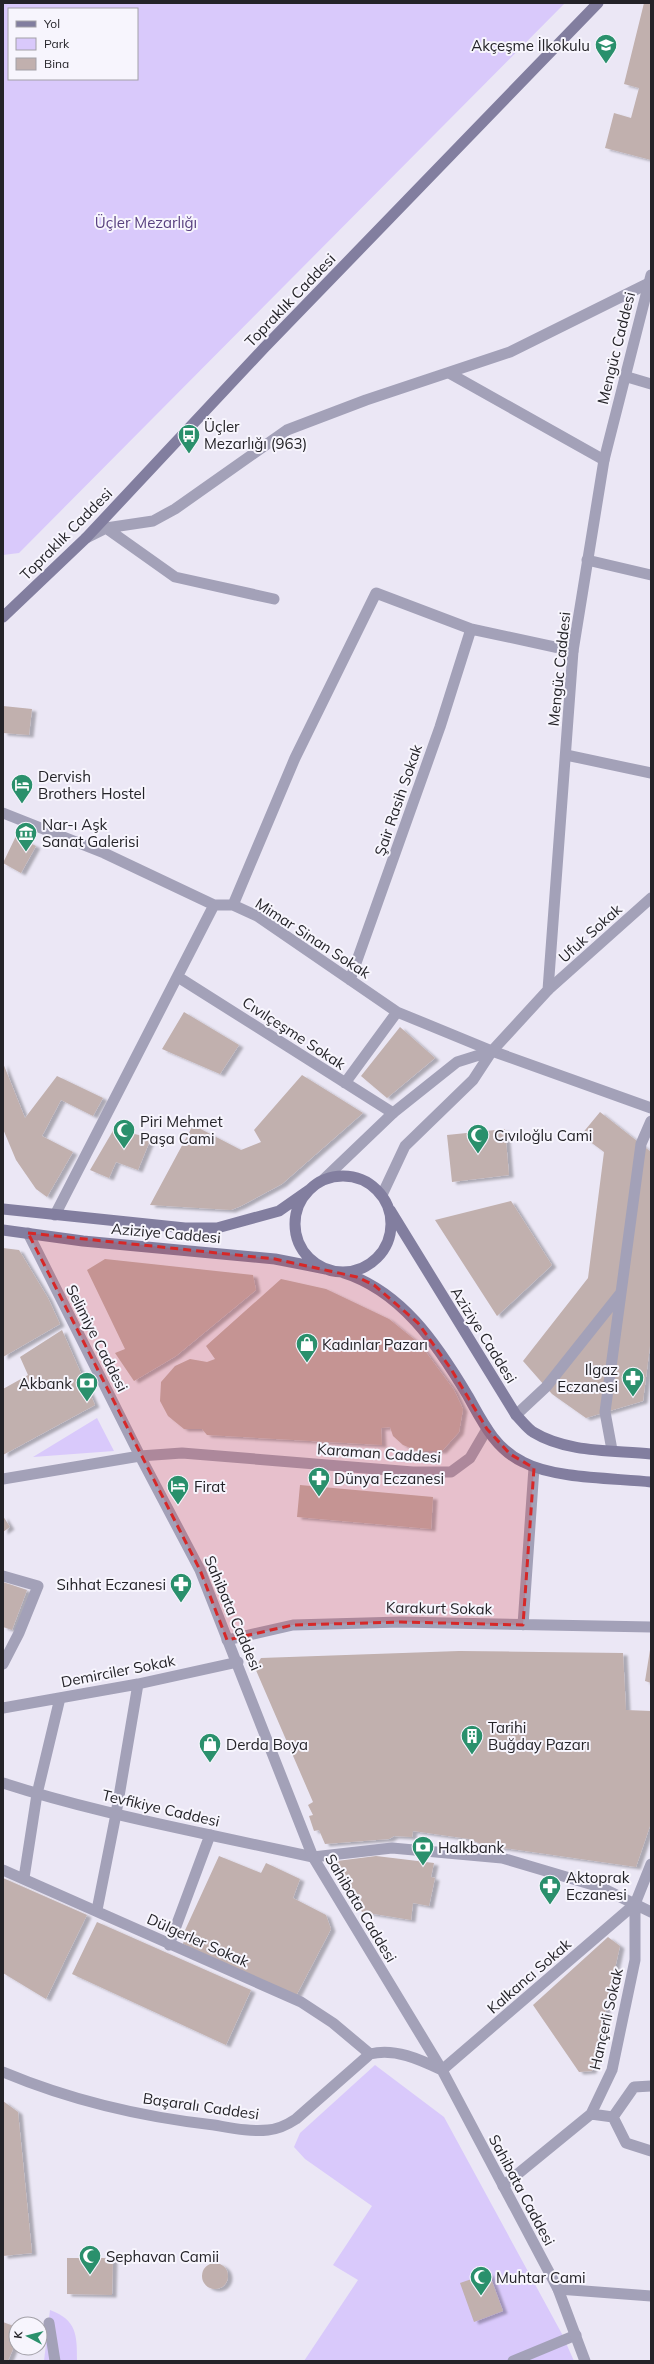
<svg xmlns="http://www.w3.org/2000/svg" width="654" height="2364" font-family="Mulish,sans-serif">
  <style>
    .green { fill: #d9c9fb; fill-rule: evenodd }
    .building { fill: #c1b0ae; filter: url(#shadow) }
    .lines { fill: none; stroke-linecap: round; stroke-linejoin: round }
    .pedestrian { stroke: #a3a1b8; stroke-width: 11 }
    .minor { stroke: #a3a1b8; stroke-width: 11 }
    .tertiary { stroke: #a3a1b8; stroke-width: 11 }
    .secondary { stroke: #827e9f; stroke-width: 11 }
    .marked { fill: #d62828; fill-opacity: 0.2; stroke: #d62828; stroke-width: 3; stroke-dasharray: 8 5; stroke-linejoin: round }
    .labels { text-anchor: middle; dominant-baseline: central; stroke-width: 4; stroke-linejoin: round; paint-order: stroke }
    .poi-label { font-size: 15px; fill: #242328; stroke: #f7f5fd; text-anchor: start }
    .park-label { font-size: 15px; fill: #58407f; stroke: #f7f5fd }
    .street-label { font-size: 15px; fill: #242328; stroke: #f7f5fd }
  </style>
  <defs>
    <filter id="shadow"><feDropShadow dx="4.5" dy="2.5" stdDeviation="1" flood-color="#0004"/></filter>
  </defs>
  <rect width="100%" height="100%" fill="#ebe7f5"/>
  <!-- green -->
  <path class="green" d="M3,3H565L19,553L3,555ZM9,9H137V79H9Z
    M97,1418L114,1451L33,1457Z
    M375,2065L444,2117L562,2334L574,2361H304L358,2280L333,2265L372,2206L305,2159L294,2147L300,2133Z
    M50,2310C77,2320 77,2335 77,2361H44Z"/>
  <!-- building -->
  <path class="building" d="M644,3H651V160L605,148L614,113L631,118L639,88L624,84Z
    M3,706L32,709L29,735L3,733Z
    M16,836L36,846L21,873L3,863Z
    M184,1012L239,1045L220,1074L162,1049Z
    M400,1027L435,1058L387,1098L361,1076Z
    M3,1063L25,1118L57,1076L103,1098L93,1116L61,1100L42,1136L73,1152L47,1197L36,1189L16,1160L3,1129Z
    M302,1075L363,1113L282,1184L241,1206L231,1210L150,1205L193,1125L241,1150L261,1142L254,1130Z
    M600,1112L651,1152V1338L643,1401L586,1418L552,1394L523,1361L588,1278L604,1152L581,1135Z
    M114,1129L151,1138L138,1170L116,1162L109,1178L90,1170Z
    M505,1129L509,1175L452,1182L447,1135Z
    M511,1201L552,1265L497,1316L435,1220Z
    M3,1248L19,1250L48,1298L60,1324L3,1357Z
    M105,1259L253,1275L256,1290L176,1356L134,1381L115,1353L125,1349L87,1270Z
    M281,1279L326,1289L389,1319L420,1344L454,1390L463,1409L459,1432L442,1451H418L403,1445L393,1436L390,1427L381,1428L382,1445L207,1435L202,1429H184L168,1416L160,1401L161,1382L175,1366L190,1359L207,1362L215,1359L206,1346Z
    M62,1330L95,1405L3,1455V1389L28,1375L20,1357Z
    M300,1485L433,1497L431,1529L297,1517Z
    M3,1516L10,1527L3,1532Z
    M3,1582L27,1590L12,1630L3,1627Z
    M650,1650H651V1683L645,1681Z
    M459,1651L623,1653L626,1710L651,1711V1823L636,1867L483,1845L469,1839L413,1831L412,1837L394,1836L389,1839L325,1844L319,1830L314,1831L309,1816L313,1815L308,1805L313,1802L255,1668L261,1658Z
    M219,1856L261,1873L266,1863L300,1879L293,1898L326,1915L331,1929L296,1996L183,1944L184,1940L181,1939Z
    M376,1856L434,1863L431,1877L435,1878L429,1906L413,1903L411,1920L362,1912L335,1870L337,1861Z
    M3,1878L87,1915L46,1999L3,1973Z
    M97,1922L251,1990L226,2045L72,1974Z
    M608,1937L620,1946L592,2071L579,2072L533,2005Z
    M3,2101L18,2112L32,2253L3,2256Z
    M67,2258H113L112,2295L67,2294Z
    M202 2276a13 13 0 1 1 26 0a13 13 0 1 1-26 0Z
    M489,2273L503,2311L474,2322L460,2283Z
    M3,2322L16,2327V2342L8,2361H3Z"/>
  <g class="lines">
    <!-- pedestrian -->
    <path class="pedestrian" d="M516,1415L546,1387L620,1294
      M612,1450L605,1412L641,1144L651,1121
      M3,1576L38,1586L19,1633L3,1664
      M3,1708L138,1684L238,1662
      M3,1783C71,1805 140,1820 210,1835L169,1945
      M3,1870L301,2002L333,2023L370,2054
      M24,1878L37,1794L60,1698
      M97,1910L116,1814L138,1684"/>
    <!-- minor -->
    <path class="minor" d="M449,373L604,460
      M624,376L651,384
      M106,528L175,577L274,599
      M86,538L106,528L153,521L175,509L287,430L366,400L510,352L647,284
      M587,560L651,575
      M566,755L651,773
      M3,813L104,853L214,905H233L257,916L397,1012L492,1051L651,1108
      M233,905L295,758L376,593L471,629L573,651
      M178,977L393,1113
      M350,980L440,727L471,629
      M548,990L651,898
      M345,1083L397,1012
      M55,1215L214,905
      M523,1625L534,1468
      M227,1640L293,1625L401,1622L651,1627
      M210,1835L313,1857L392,1848L502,1858L600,1887L651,1912
      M442,2070L635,1904
      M591,2114L613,2117L626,2143L651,2151
      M613,2117L634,2087L651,2086
      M503,2186L591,2114L612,2070L635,1960V1904L651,1864
      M558,2289L651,2296
      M49,2323L55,2361
      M513,2361L576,2335"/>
    <!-- tertiary -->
    <path class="tertiary" d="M323,1180L393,1113L457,1062L492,1051
      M382,1195L405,1146L473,1080L492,1051L548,990L573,651L604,460L651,275
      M28,1233L140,1456L200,1570L313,1857L442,2070L558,2289L585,2361
      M3,1479L140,1456L182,1453L413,1472H451L470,1458L487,1429
      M3,2072C70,2100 142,2117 214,2125C232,2128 250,2132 268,2130C279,2129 287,2125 296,2119L370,2054C395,2048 419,2059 442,2070"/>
    <!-- secondary -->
    <path class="secondary" d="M3,617L86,538L264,348L598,3
      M295 1224a48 48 0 1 1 96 0a48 48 0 1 1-96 0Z
      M3,1209L185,1228H217L279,1211L309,1190
      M390,1210L516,1415C521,1420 527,1428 533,1432C567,1453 613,1450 651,1454
      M3,1230L83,1241L275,1259L326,1269
      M341,1272C401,1290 437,1344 468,1396C482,1421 495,1449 523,1462C555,1479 614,1478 651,1482"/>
  </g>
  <!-- marked area -->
  <path class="marked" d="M28,1233L275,1259L357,1277L374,1285L418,1323L451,1369L487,1429L510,1454L534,1468L523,1625L401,1622L293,1625L227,1640L200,1570Z"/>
  <!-- icons -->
  <defs>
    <g id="school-pin" transform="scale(1.15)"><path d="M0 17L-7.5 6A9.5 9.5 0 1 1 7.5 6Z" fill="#2a906c" stroke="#f7f5fd"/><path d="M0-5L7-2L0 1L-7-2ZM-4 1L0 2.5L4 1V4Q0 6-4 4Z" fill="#fff"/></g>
    <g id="bus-pin" transform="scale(1.15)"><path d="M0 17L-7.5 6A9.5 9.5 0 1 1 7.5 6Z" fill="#2a906c" stroke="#f7f5fd"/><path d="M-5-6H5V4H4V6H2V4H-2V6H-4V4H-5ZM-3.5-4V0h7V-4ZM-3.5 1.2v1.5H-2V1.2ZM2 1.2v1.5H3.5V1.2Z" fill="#fff"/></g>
    <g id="hotel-pin" transform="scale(1.15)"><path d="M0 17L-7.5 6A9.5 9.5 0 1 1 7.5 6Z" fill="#2a906c" stroke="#f7f5fd"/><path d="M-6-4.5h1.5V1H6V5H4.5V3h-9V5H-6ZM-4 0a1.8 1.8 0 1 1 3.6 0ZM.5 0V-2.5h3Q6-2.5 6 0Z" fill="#fff"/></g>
    <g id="museum-pin" transform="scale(1.15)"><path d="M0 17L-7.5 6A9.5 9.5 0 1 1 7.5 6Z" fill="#2a906c" stroke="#f7f5fd"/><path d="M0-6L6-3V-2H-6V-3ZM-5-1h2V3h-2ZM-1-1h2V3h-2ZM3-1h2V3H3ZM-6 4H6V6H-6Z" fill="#fff"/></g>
    <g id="mosque-pin" transform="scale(1.15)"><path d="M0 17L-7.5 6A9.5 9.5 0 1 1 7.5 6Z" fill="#2a906c" stroke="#f7f5fd"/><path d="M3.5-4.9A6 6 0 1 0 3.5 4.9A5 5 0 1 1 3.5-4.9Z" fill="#fff"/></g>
    <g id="shop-pin" transform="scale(1.15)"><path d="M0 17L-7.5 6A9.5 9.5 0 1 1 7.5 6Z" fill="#2a906c" stroke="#f7f5fd"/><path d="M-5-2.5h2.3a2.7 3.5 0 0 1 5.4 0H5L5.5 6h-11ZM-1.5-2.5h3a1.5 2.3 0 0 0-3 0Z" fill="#fff"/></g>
    <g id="pharmacy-pin" transform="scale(1.15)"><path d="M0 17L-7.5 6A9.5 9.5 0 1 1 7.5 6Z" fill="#2a906c" stroke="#f7f5fd"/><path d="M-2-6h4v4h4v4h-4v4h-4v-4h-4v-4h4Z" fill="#fff"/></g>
    <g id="bank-pin" transform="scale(1.15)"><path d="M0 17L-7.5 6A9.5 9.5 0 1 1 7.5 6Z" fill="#2a906c" stroke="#f7f5fd"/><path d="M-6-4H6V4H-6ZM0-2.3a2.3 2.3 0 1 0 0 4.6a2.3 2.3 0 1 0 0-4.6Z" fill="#fff"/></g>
    <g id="building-pin" transform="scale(1.15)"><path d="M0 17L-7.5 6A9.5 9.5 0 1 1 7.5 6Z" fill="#2a906c" stroke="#f7f5fd"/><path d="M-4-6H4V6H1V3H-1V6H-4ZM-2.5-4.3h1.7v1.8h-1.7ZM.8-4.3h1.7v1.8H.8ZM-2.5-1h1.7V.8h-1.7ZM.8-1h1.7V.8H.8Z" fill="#fff"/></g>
  </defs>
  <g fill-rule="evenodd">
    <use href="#school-pin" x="606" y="45"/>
    <use href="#bus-pin" x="189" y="435"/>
    <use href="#hotel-pin" x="22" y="785"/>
    <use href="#museum-pin" x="26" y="833"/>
    <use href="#mosque-pin" x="124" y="1130"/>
    <use href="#mosque-pin" x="478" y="1135"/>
    <use href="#shop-pin" x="307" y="1344"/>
    <use href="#pharmacy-pin" x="633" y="1378"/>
    <use href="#bank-pin" x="87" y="1383"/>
    <use href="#pharmacy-pin" x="319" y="1478"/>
    <use href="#hotel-pin" x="178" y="1486"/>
    <use href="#pharmacy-pin" x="181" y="1584"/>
    <use href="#building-pin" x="472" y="1736"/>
    <use href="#shop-pin" x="210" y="1744"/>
    <use href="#bank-pin" x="423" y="1847"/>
    <use href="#pharmacy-pin" x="550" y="1886"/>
    <use href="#mosque-pin" x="90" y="2256"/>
    <use href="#mosque-pin" x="481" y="2277"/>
  </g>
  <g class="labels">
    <!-- poi labels -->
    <g class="poi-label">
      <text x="590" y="45" text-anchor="end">Akçeşme İlkokulu</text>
      <text x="204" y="426">Üçler<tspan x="204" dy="17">Mezarlığı (963)</tspan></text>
      <text x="38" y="776">Dervish<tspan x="38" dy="17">Brothers Hostel</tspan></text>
      <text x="42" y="824">Nar-ı Aşk<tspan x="42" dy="17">Sanat Galerisi</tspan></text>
      <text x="140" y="1121">Piri Mehmet<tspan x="140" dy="17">Paşa Cami</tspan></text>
      <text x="494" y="1135">Cıvıloğlu Cami</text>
      <text x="322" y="1344">Kadınlar Pazarı</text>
      <text x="618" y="1369" text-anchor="end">Ilgaz<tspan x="618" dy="17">Eczanesi</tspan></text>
      <text x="72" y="1383" text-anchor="end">Akbank</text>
      <text x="334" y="1478">Dünya Eczanesi</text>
      <text x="194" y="1486">Firat</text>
      <text x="166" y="1584" text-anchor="end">Sıhhat Eczanesi</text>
      <text x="488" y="1727">Tarihi<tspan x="488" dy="17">Buğday Pazarı</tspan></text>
      <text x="226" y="1744">Derda Boya</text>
      <text x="438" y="1847">Halkbank</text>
      <text x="566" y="1877">Aktoprak<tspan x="566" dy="17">Eczanesi</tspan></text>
      <text x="106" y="2256">Sephavan Camii</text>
      <text x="496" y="2277">Muhtar Cami</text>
    </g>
    <!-- park labels -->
    <g class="park-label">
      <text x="146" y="222">Üçler Mezarlığı</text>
    </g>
    <!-- street labels -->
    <g class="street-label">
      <text transform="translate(290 300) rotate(-46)">Topraklık Caddesi</text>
      <text transform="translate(616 348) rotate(-76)">Mengüc Caddesi</text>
      <text transform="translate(66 534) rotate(-45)">Topraklık Caddesi</text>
      <text transform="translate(559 669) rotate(-84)">Mengüc Caddesi</text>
      <text transform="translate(398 800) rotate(-71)">Şair Rasih Sokak</text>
      <text transform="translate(590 933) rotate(-42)">Ufuk Sokak</text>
      <text transform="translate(313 938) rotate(33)">Mimar Sinan Sokak</text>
      <text transform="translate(294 1033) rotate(33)">Cıvılçeşme Sokak</text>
      <text transform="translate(166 1233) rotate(5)">Aziziye Caddesi</text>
      <text transform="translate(484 1335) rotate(58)">Aziziye Caddesi</text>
      <text transform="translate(97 1338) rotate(63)">Selimiye Caddesi</text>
      <text transform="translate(379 1453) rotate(4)">Karaman Caddesi</text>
      <text transform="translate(439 1608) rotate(1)">Karakurt Sokak</text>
      <text transform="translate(233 1613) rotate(67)">Sahibata Caddesi</text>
      <text transform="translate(118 1671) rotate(-11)">Demirciler Sokak</text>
      <text transform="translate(161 1808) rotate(13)">Tevfikiye Caddesi</text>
      <text transform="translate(361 1908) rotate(59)">Sahibata Caddesi</text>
      <text transform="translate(198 1940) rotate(24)">Dülgerler Sokak</text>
      <text transform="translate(529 1976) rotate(-41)">Kalkancı Sokak</text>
      <text transform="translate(606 2019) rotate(-77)">Hançerli Sokak</text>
      <text transform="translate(201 2106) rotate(8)">Başaralı Caddesi</text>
      <text transform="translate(522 2190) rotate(62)">Sahibata Caddesi</text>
    </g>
  </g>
  <!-- border -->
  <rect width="654" height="2364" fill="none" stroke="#242328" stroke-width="8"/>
  <!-- legend -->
  <rect x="8" y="8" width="130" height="72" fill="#f7f5fd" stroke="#a3a1a8"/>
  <rect x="16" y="21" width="20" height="6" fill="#827e9f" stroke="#a3a1a8"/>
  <text x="44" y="28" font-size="12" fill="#242328">Yol</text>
  <rect x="16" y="38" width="20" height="12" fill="#d9c9fb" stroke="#a3a1a8"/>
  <text x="44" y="48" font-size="12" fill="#242328">Park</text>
  <rect x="16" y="58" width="20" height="12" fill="#c1b0ae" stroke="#a3a1a8"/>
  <text x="44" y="68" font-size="12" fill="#242328">Bina</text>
  <!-- north arrow -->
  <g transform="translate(28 2336) rotate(277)"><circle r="19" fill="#f7f5fd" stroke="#a3a1a8"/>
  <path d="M0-3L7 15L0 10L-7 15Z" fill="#2a906c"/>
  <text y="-6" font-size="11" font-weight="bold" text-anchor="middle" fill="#242328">K</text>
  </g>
</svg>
